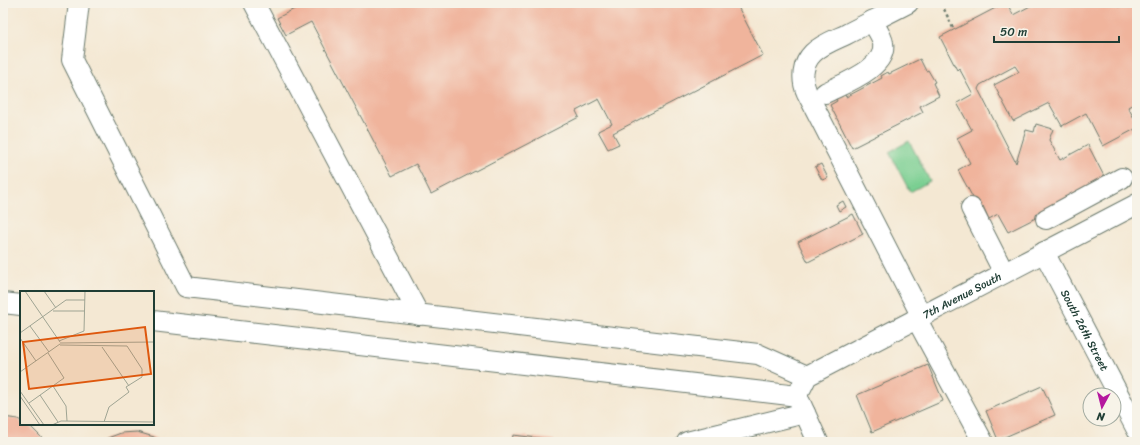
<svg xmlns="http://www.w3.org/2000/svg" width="1140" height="445" font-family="Sriracha,sans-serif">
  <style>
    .green { fill: #7acf92; stroke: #4c8663 }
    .building { fill: #f0b49c }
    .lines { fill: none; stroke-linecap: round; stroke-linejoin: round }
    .minor-casing { stroke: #6a796c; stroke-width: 22 }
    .path { stroke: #6a796c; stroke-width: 2.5; stroke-dasharray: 3 3; stroke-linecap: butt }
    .minor { stroke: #fff; stroke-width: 20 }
    .labels { text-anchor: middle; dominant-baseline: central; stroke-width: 3; stroke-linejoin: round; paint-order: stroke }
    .street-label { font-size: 11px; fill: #1f3d34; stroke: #f7f3e8 }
    .inset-road { fill: none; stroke: #9fa493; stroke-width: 1 }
    .view { fill: #de580e; fill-opacity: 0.15; stroke: #de580e; stroke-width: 2 }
    .inset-edge { fill: none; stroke: #1f3d34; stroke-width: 2 }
  </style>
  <rect width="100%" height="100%" fill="#f7f3e8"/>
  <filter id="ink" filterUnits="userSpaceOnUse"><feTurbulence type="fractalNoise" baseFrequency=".025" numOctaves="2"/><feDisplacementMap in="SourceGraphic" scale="8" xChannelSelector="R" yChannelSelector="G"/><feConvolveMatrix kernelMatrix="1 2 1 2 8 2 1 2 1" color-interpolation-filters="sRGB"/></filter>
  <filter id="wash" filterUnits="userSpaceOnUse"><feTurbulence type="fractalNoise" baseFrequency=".012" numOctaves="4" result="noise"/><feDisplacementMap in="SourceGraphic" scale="16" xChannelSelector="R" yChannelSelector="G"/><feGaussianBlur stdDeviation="0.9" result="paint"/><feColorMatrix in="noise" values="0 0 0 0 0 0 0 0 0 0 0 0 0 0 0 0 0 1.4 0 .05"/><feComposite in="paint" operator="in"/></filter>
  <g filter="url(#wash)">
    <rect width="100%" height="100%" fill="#f4e8d3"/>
    <!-- green -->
    <path class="green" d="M909,141L930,181L910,192L889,152Z"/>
    <g id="blocks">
      <!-- building -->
      <path class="building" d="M301,3H736L763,55L613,133L619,144L608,149L598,131L612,124L599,99L576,111L579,117L431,194L416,164L392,176L311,22L286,35L277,18L302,5Z
        M1005,3H1007L1013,15L1036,3H1117L1119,7L1126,3H1137V102L1128,107L1137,124V128L1103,146L1086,113L1062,126L1049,103L1013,121L994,85L1019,72L1015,66L980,85L978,89L1016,163L1026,130L1034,132L1036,124L1053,129L1049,140L1060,160L1088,145L1106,180L1083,194L1008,232L998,214L989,219L983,206L979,209L958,170L970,163L957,138L972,130L957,103L973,94L959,68L957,70L940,37Z
        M920,59L926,71L928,70L935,82L933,83L939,96L920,106L923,112L852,148L830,105L837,101L836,98L844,93L846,97L882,78L881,76L888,72L889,74Z
        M821,164L828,178L822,180L815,167Z
        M843,201L846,207L839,211L836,205Z
        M853,214L863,234L808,262L798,242Z
        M928,365L943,401L872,432L857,395Z
        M1042,386L1055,415L998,440L986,411Z
        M3,417L18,419L21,421V424H26L31,427L41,437L43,442H3Z
        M137,432L154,437L161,442H101L105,439L121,433Z
        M513,435L554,440V442H512Z"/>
    </g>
  </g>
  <g filter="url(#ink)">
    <use href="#blocks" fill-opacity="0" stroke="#6a796c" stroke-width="1"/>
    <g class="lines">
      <!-- minor casing -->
      <g class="minor-casing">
        <g id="minor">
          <path d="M79,3L72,60L186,287L758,354L807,376"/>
          <path d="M254,3L419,315"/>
          <path d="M908,3C887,14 866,24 845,35C834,40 821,45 813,53C802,64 801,80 807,93L921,315"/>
          <path d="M825,93C842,84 888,68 883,43C882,36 876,28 872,21"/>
          <path d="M971,208L1004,273"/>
          <path d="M1046,219L1122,178"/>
          <path id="s1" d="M1044,252L1137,430"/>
          <path d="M3,303L21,305"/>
          <path d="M916,318L983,442"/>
          <path d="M153,321L798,396"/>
          <path id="s2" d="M801,388L807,376L1137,204"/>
          <path d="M800,402L818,442"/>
          <path d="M687,442L805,413"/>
        </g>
      </g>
      <!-- path -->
      <path class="path" d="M944,9L954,30"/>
      <!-- minor -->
      <use href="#minor" class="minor"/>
    </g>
  </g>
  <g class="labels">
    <!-- street labels -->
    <g class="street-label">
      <text stroke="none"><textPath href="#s2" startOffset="188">7th Avenue South</textPath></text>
      <text stroke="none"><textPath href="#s1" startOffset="88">South 26th Street</textPath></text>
    </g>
  </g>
  <!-- overview -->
  <g transform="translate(20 291)">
    <rect width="134" height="134" fill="#f4e8d3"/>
    <path class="inset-road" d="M5,0L40,51M24,0L36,17M33,20H65M10,35L29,61M0,42L46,9H65M0,47L16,70M39,50L64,40L65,0M40,52L134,51M40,54L107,55L122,78V86L106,96L109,101L89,116L84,131M82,56L109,95M0,81L40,53M33,95L46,115L47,130M0,100L24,134M20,104L38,131M0,105L20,134M9,112L44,87L28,62M32,134L41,130L134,131"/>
    <path class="view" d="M125,36L131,83L9,98L3,51Z"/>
    <rect width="134" height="134" class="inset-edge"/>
  </g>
  <!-- margin -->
  <rect width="1140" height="445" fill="none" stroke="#f7f3e8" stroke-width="16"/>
  <!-- north arrow -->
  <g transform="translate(1102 407) rotate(187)"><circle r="19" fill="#f7f3e8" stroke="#a1aaa0"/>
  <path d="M0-3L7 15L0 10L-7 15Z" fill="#b5179e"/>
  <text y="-6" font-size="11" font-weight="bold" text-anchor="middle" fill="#1f3d34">N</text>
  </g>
  <!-- scale -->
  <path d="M994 36v6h125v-6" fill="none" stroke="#1f3d34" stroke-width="2"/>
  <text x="1000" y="36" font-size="12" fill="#1f3d34" stroke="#f7f3e8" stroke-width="3" paint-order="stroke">50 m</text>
</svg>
